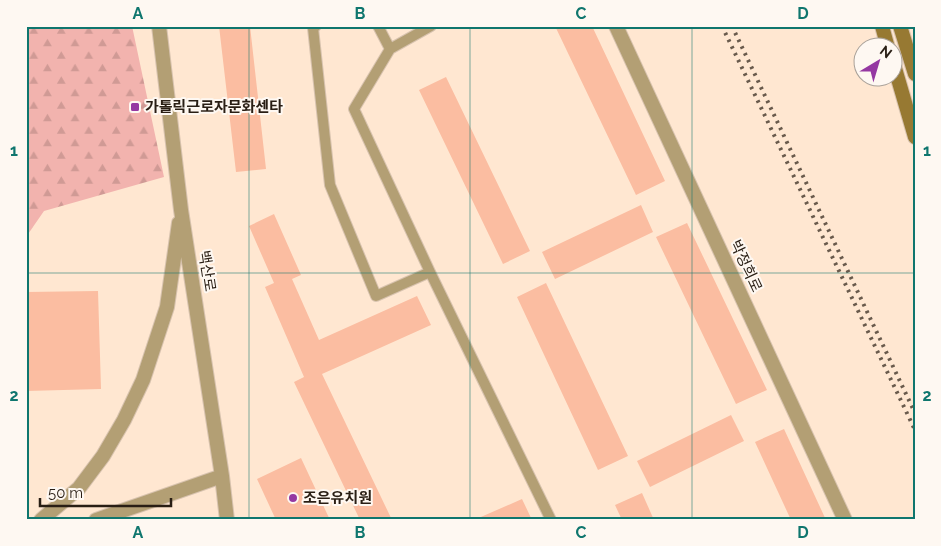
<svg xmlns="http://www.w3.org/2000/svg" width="941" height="546" font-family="Raleway,'Noto Sans KR',sans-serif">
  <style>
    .forest { fill: url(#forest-firs) }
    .building { fill: #fbbda1 }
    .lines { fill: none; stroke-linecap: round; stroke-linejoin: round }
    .service-casing { stroke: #d8c3af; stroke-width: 12 }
    .tertiary-casing { stroke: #d8c3af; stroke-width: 16 }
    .secondary-casing { stroke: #d8c3af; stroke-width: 16 }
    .service { stroke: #b39f74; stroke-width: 10 }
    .tertiary { stroke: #b39f74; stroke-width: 14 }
    .secondary { stroke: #977932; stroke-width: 14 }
    .rail { stroke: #695a4c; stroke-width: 4; stroke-dasharray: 2.5 5; stroke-linecap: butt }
    .grid { fill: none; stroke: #0f766e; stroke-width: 1; stroke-opacity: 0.55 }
    .poi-dot { fill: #9538a2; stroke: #fef8f2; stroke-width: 2 }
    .labels { text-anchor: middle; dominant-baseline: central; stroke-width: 4; stroke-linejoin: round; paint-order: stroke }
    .poi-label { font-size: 15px; font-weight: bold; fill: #291e14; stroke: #fef8f2; text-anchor: start }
    .street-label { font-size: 15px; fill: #291e14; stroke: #fef8f2 }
    .neatline { fill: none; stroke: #0f766e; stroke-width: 2 }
    .grid-label { font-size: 16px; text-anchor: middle; font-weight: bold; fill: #0f766e }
  </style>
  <defs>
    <pattern id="forest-firs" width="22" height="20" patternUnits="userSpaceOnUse" patternTransform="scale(1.25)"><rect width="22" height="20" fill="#f2b3ae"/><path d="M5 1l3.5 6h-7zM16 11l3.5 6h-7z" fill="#d09a95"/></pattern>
  </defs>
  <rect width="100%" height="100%" fill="#ffe7d1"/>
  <!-- forest -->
  <path class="forest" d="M42,26H132L164,177L44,211L26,237V28Z"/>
  <!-- building -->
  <path class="building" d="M219,26H250L266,169L236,172Z
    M555,26H592L665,181L636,195Z
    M446,77L530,251L503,264L419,90Z
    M641,205L653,232L555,279L542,252Z
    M274,214L301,275L292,279L319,340L417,296L431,325L322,374L392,520H360L294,382L304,377L265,287L274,283L249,226Z
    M687,223L767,390L736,404L656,237Z
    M546,283L628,456L598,470L517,297Z
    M98,291L101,389L26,391V292Z
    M731,415L744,441L650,487L637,461Z
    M784,429L826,520H791L755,442Z
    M301,458L330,520H276L257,479Z
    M642,493L654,520H622L615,505Z
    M522,499L532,520H474Z"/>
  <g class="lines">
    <!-- service casing -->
    <g class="service-casing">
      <path id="service" d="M316,26L313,28L330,185L376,296L430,272
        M378,26L390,49
        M431,26L390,49L354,109L430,272L551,520"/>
    </g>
    <!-- tertiary casing -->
    <g class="tertiary-casing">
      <path id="tertiary" d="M159,26L181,210L222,476L227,520
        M616,26L845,520
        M41,520L79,488L103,456L124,420L143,380L167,307L179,223
        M96,520L222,476"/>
    </g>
    <!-- secondary casing -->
    <g class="secondary-casing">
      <path id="secondary" d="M882,26L888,48
        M900,26L915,74
        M894,65L915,137"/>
    </g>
    <!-- service -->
    <use href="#service" class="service"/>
    <!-- tertiary -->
    <use href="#tertiary" class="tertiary"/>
    <!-- secondary -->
    <use href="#secondary" class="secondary"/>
    <!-- rail -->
    <path class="rail" d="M722,26L915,430
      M732,26L915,413"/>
  </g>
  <!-- grid -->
  <path class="grid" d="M249,26V520M470,26V520M692,26V520M26,273H915"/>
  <!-- markers -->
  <g class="poi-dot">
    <rect x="130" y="102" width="10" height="10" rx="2.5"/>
    <circle cx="293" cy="498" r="5"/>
  </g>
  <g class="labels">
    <!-- poi labels -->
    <g class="poi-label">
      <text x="145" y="107">가톨릭근로자문화센타</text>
      <text x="303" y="498">조은유치원</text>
    </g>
    <!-- street labels -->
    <g class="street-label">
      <text transform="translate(746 266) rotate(65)">박정희로</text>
      <text transform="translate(207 271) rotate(81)">백산로</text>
    </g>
  </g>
  <!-- border -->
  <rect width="941" height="546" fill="none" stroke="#fef8f2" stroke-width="55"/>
  <!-- north arrow -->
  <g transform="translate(878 62) rotate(38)"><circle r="24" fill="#fef8f2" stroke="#a9a199"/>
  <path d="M0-4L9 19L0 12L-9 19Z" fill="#9538a2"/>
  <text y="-8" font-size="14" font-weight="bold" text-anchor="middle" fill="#291e14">N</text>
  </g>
  <!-- scale -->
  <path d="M40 498v8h131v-8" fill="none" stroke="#291e14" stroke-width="2.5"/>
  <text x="48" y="498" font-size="15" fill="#291e14" stroke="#fef8f2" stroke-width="4" paint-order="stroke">50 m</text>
  <rect x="28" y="28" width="886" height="490" class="neatline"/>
  <g class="grid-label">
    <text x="138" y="19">A</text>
    <text x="360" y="19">B</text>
    <text x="581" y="19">C</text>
    <text x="803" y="19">D</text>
    <text x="14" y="156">1</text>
    <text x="927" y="156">1</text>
    <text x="14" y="401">2</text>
    <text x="927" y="401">2</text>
    <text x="138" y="538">A</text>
    <text x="360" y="538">B</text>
    <text x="581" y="538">C</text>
    <text x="803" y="538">D</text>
  </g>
</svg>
